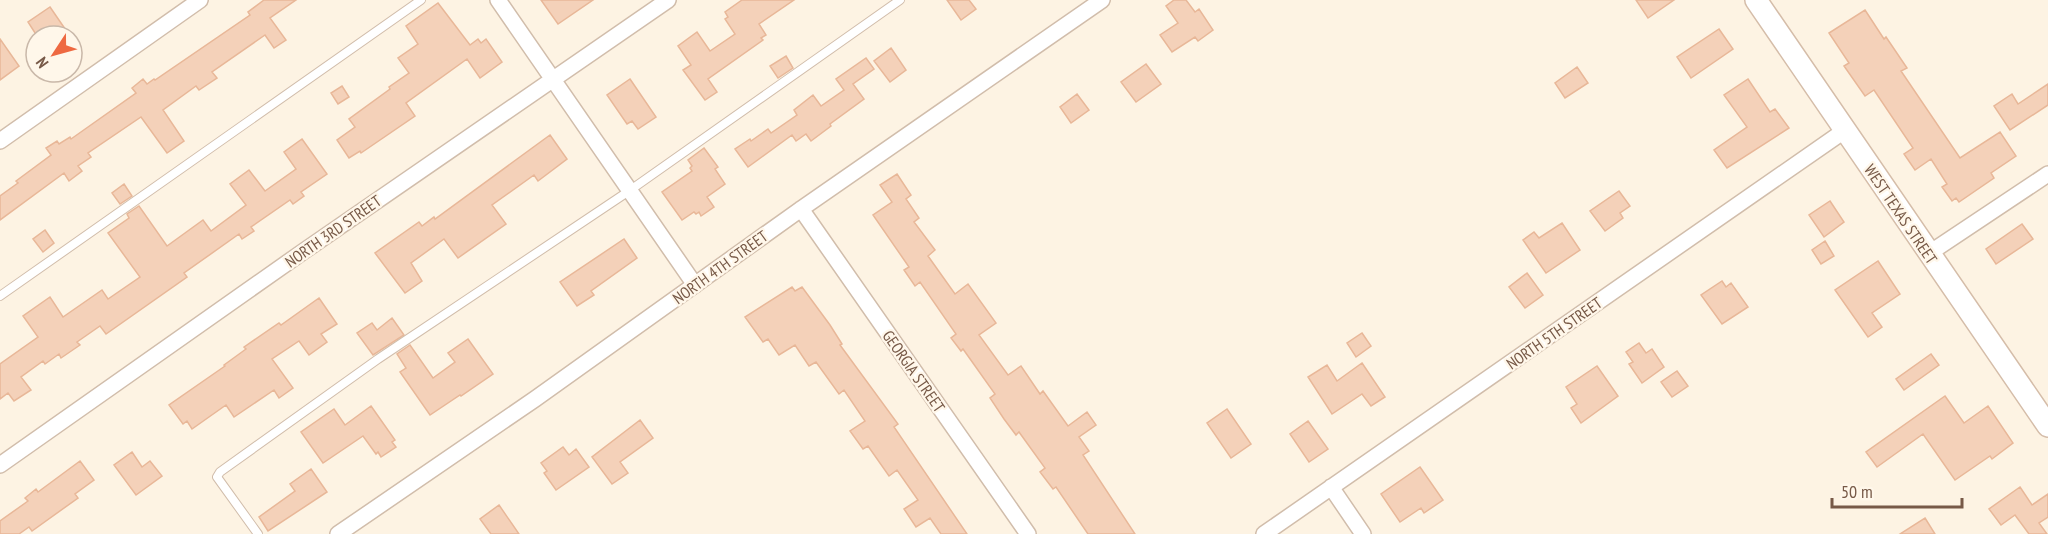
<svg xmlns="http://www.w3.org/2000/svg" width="2048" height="534" font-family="'PT Sans Narrow',sans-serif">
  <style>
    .building { fill: #f4d1b9; stroke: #e8b798; stroke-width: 1.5 }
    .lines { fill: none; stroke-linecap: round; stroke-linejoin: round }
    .lane-casing { stroke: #d1bdab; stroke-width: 10 }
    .street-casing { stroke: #d1bdab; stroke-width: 18 }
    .secondary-casing { stroke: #d5bda9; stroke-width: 24 }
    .lane { stroke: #fff; stroke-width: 8 }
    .street { stroke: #fff; stroke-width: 15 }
    .secondary { stroke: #fff; stroke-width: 21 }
    .labels { text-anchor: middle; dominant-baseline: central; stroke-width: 4.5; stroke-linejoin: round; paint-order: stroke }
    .street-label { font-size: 16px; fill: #775947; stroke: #fff7ea }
  </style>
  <rect width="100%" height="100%" fill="#fdf3e3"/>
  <!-- building -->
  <path class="building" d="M264,0H296L270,18L286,40L274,48L265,35L212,72L217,78L199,90L196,86L163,110L184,141L167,153L141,117L88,153L91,157L78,166L82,171L69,181L64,173L0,220V196L18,183L16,181L51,155L46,148L57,141L59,144L70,137L71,139L136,93L132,88L143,79L147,84L154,79L155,80L250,15L248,12Z
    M541,0H593L558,24Z
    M742,0H794L759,24L766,35L761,38L763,40L708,79L717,92L705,100L683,70L691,65L678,46L697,32L710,51L735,34L725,19L728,17L725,12Z
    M947,0H969L976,9L961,20Z
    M1174,0H1186L1195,12L1199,9L1213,30L1198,41L1195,37L1172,52L1160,35L1178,23L1166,6Z
    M1636,0H1674L1648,18Z
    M438,3L470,45L478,39L481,43L486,39L502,62L480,78L467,59L406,103L415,116L361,153L360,151L349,158L337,140L355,127L349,119L390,89L389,87L409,73L398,58L418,44L406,26Z
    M50,7L70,36H37L28,22Z
    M1865,10L1884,39L1886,37L1907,68L1901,71L1960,158L2000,132L2016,156L1991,173L1994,178L1959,202L1956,198L1952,201L1942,187L1947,184L1931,159L1915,170L1904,154L1913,148L1874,90L1865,96L1844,66L1849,63L1829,33Z
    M1719,29L1733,49L1691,78L1677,57Z
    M0,39L19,66L0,80Z
    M891,48L906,70L890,82L874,61Z
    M786,56L793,68L778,78L770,66Z
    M866,58L874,69L853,84L864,99L830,124L831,126L811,141L806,134L796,141L792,135L748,167L735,149L750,139L751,141L768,129L771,133L797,115L794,110L813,95L821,106L844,90L836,79Z
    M1146,64L1161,84L1136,102L1121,82Z
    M1577,67L1588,83L1565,98L1555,83Z
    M630,79L656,117L638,129L632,121L627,124L607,95Z
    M1748,79L1770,112L1775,109L1789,128L1727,168L1714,150L1747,127L1724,95Z
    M2048,84V105L2010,130L1994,106L2012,94L2018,104Z
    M342,86L349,97L338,104L331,93Z
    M1077,94L1089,110L1071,123L1060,107Z
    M550,135L567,159L538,181L534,175L492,205L506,224L458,258L444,239L411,263L422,281L405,293L375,253L419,222L422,226L434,217L435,219Z
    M302,139L327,174L301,192L304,196L293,204L290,200L251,227L254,231L242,239L239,234L184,273L187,277L106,334L100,326L77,342L80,345L61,358L59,354L45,364L43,361L21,377L31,390L14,401L8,393L0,399V364L38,337L23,316L50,297L63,317L102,290L108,299L140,277L108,233L129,218L127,214L139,206L167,246L203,220L211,231L246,205L230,184L249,170L265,191L296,169L284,152Z
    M704,148L718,167L715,169L725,184L707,197L714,207L701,216L699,212L696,214L694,212L682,220L662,192L692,171L690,168L692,166L688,160Z
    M897,174L911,195L906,199L919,218L914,222L935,250L928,256L955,294L968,284L996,323L979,335L1008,375L1021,366L1040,394L1043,391L1068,426L1087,412L1096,425L1079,437L1089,451L1083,455L1135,534H1088L1056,487L1053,489L1040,472L1045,468L1019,432L1016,435L1004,419L990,398L995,394L963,349L961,351L951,338L956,334L920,282L915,286L904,270L909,267L873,215L892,202L880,185Z
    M124,184L132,196L120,204L112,193Z
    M1619,191L1630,206L1620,213L1623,218L1605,231L1590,211Z
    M1830,201L1844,222L1824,237L1809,215Z
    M1562,223L1580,250L1546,273L1523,240L1534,232L1539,238Z
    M2022,224L2033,239L1996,264L1986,249Z
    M45,230L54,243L43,252L33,239Z
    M624,239L637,258L591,291L594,295L577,306L560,282Z
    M1825,241L1834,256L1821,264L1812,250Z
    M1878,261L1900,294L1872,313L1882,327L1868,337L1835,290Z
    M1527,273L1543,295L1525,308L1509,287Z
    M1722,281L1726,287L1731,283L1748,307L1722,324L1701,295Z
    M792,287L795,291L802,287L830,325L842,344L840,345L898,424L894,427L967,534H941L930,518L916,527L904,509L918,500L897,470L889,476L868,446L863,449L850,431L865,421L844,390L839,394L816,362L809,366L795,345L779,355L768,339L763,342L745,317Z
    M319,298L337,324L321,334L327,342L309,355L299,341L272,359L293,388L279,398L274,390L234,417L226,405L192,429L187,421L183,424L169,405L225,366L224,365L246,349L244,347L279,323L281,325Z
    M392,318L404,335L373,355L357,333L372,323L377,330Z
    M1362,333L1371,346L1356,357L1347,343Z
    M468,339L493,374L461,396L460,395L430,415L400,372L406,368L397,354L410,345L433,378L455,362L448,353Z
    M1639,343L1646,353L1652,349L1664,367L1642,383L1629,364L1633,362L1626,352Z
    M1931,354L1939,365L1904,390L1896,379Z
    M1362,363L1385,397L1371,406L1362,394L1332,414L1308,377L1327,365L1337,381Z
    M1597,366L1618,396L1581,423L1571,408L1577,404L1566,387Z
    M1677,371L1688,386L1672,397L1661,382Z
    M1945,396L1964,423L1988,406L2013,443L1992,459L1990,456L1955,480L1923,434L1877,467L1866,452Z
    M371,406L395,440L392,442L396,447L381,457L378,452L376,454L363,436L323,463L301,432L334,409L345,425Z
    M1227,409L1251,444L1231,458L1207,423Z
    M640,420L653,438L620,462L628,473L612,484L592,457Z
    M1308,421L1328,449L1309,462L1290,434Z
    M563,447L569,455L576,449L589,467L556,490L544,473L547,471L541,463Z
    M132,452L142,467L150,461L162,476L136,495L114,465Z
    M80,461L94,480L75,494L78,498L32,531L29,527L19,534H0V521L28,501L25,498L36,489L38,492Z
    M1420,467L1443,500L1424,513L1421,508L1400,522L1381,494Z
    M311,469L327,492L268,531L259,517L295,491L290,484Z
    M2020,487L2032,505L2048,494V517L2039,523L2047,534H2029L2015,515L2001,525L1989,509Z
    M499,505L519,534H491L480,519Z
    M1925,518L1935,534H1900Z"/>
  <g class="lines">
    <!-- lane casing -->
    <g class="lane-casing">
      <path id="lane" d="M0,296L421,0
        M258,534L217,477L220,472L378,359L629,191L900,0"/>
    </g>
    <!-- street casing -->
    <g class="street-casing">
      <path id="street" d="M498,0L695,285
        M0,141L200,0
        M801,209L1028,534
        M1928,254L2048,174
        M0,465L304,251L668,0
        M1331,487L1363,534
        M338,534L535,399L801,209L1102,0
        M1264,534L1844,131"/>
    </g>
    <!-- secondary casing -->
    <g class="secondary-casing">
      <path id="secondary" d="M1756,0L2048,426"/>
    </g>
    <!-- lane -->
    <use href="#lane" class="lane"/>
    <!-- street -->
    <use href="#street" class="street"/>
    <!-- secondary -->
    <use href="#secondary" class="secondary"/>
  </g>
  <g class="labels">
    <!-- street labels -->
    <g class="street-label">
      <text transform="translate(1901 214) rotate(56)">WEST TEXAS STREET</text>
      <text transform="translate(333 231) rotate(-35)">NORTH 3RD STREET</text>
      <text transform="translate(720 267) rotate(-36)">NORTH 4TH STREET</text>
      <text transform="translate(1554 333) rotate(-35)">NORTH 5TH STREET</text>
      <text transform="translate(914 371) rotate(55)">GEORGIA STREET</text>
    </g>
  </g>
  <!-- north arrow -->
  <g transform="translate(54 54) rotate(234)"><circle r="28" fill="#fff7ea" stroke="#c9b8a9" stroke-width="1.5"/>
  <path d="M0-4.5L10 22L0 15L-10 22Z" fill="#ee6941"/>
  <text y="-9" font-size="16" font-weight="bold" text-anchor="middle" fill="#775947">N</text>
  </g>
  <!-- scale -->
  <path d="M1832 498v9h130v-9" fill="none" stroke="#775947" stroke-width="3"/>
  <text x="1841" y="498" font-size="18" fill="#775947" stroke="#fff7ea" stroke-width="4.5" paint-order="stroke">50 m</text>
</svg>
